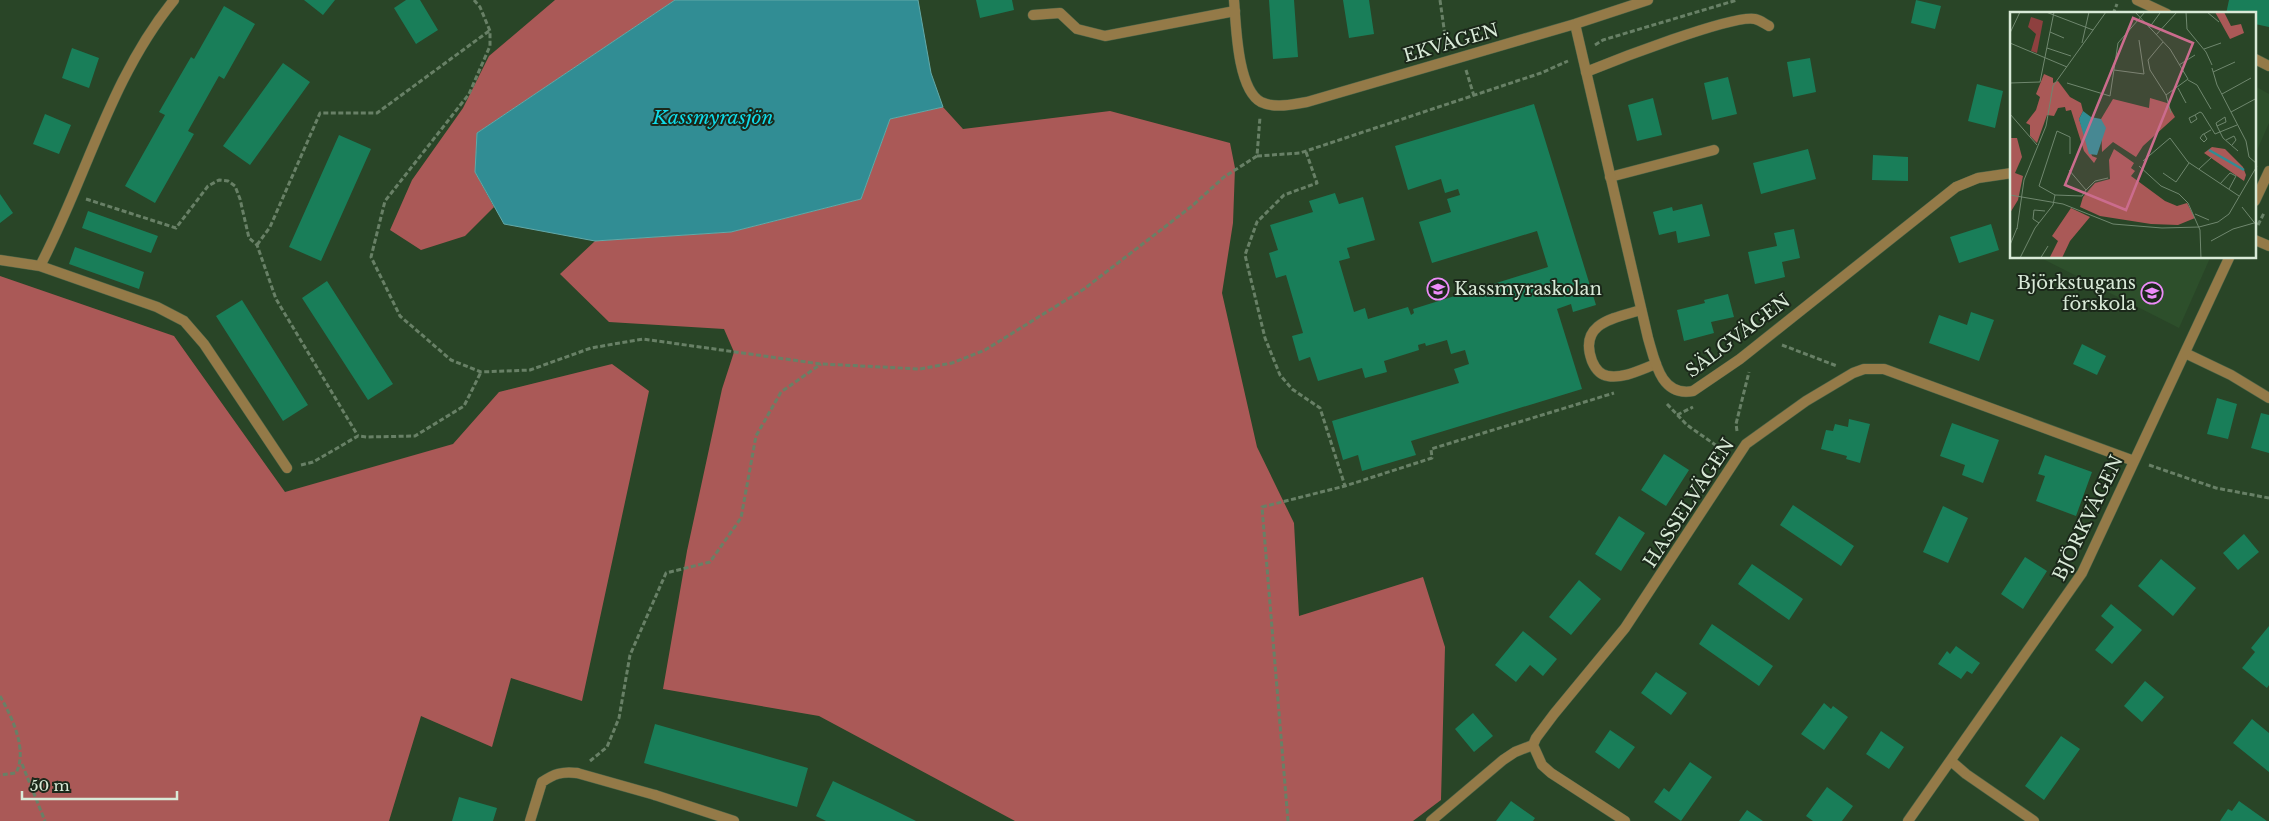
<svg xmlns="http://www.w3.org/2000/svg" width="2269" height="821" font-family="'Libre Baskerville',serif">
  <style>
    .built { fill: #2d4f2b }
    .forest { fill: #aa5957 }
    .water { fill: #318d94; stroke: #63a9a8 }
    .building { fill: #197e59 }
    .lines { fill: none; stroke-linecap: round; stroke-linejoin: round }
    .service-casing { stroke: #496347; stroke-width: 11 }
    .minor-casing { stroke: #496347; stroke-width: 11 }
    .path { stroke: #688066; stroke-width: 3; stroke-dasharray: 5 2.5; stroke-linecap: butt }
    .service { stroke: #947a48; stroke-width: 10 }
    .minor { stroke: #947a48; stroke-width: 10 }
    .labels { text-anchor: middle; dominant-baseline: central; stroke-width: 4; stroke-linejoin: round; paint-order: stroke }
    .street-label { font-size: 18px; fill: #d9ead8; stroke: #1b281a }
    .poi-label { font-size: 18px; fill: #d9ead8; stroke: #1b281a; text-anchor: end }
    .water-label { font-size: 19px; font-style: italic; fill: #0fdae8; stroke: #1b281a }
    .inset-river { fill: none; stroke: #318d94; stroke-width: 2.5 }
    .inset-road { fill: none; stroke: #6f876e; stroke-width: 1 }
    .view { fill: #cb6c8d; fill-opacity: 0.15; stroke: #cb6c8d; stroke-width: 2.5 }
    .inset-edge { fill: none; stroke: #d9ead8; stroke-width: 2.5 }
  </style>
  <rect width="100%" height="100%" fill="#294527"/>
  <!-- built -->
  <path class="built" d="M2255,86L2269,94V123L2255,155Z
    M2041,258H2210L2179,328Z"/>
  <!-- forest -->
  <path class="forest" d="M555,0H675L477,133L475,172L494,207L465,236L421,250L390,230L412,180L463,108L489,56Z
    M943,107L963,129L1110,111L1230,143L1235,168L1233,223L1222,293L1257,447L1294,523L1299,616L1423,577L1445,647L1441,800L1413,821H1015L819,716L663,689L687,551L722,389L734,352L724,329L609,322L560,274L595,241L731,232L861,199L890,119Z
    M0,276L174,336L285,492L453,444L499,392L612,364L649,391L582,701L511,678L492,747L421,716L389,821H0Z"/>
  <!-- water -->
  <path class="water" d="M675,0H918L931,73L943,107L890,119L861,199L731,232L595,241L504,224L475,172L477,133Z"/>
  <!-- building -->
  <path class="building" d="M304,0H335L323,15Z
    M406,0H420L438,30L416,44L394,8Z
    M976,0H1012L1014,10L980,18Z
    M1269,0H1294L1298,57L1273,59Z
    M1343,0H1369L1374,34L1349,38Z
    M1916,0L1941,6L1935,29L1911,23Z
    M2229,0H2269V27L2255,24V14H2226Z
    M224,6L255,24L224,79L219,76L188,131L194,134L155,203L125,186L165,115L159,112L191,57L194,59Z
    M72,48L99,58L89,88L62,78Z
    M1810,58L1816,92L1793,97L1787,62Z
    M283,63L310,82L250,165L223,146Z
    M1728,77L1737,114L1712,120L1704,83Z
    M1977,84L2003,91L1995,128L1968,121Z
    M1653,98L1662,135L1637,141L1628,105Z
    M1534,104L1596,305L1573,312L1571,304L1557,309L1582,389L1411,441L1416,455L1362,471L1358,455L1343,460L1332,421L1459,383L1454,369L1469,364L1465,350L1451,354L1447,340L1426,346L1425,343L1418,345L1419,350L1384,361L1387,372L1365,378L1362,368L1318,381L1310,357L1299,361L1292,336L1303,333L1286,275L1276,278L1269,253L1278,250L1270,225L1313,212L1309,201L1335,193L1339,204L1363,197L1375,240L1347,248L1350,258L1339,261L1354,312L1365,308L1368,319L1408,307L1411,315L1414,313L1413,309L1548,267L1537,231L1432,263L1419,222L1451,212L1447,199L1460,195L1458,189L1445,193L1441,179L1408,190L1395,146Z
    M45,114L71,125L59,154L33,144Z
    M339,135L371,149L321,261L289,247Z
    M1808,149L1816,179L1761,194L1753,163Z
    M1873,155L1908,157V181L1872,180Z
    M0,194L13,213L0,223Z
    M1702,204L1710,236L1678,243L1676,231L1659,235L1653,212L1672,207L1673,211Z
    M88,211L158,236L151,253L82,228Z
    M1991,224L1999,250L1959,263L1950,237Z
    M1794,229L1800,258L1782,262L1785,277L1755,284L1748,252L1777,246L1774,233Z
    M75,247L144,272L139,289L69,264Z
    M327,281L393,384L368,400L302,298Z
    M1728,294L1734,317L1711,322L1714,333L1684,341L1677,310L1705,303L1704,300Z
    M242,300L308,405L283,421L216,316Z
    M1971,312L1994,320L1979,361L1929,343L1939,315L1967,325Z
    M2082,344L2106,356L2097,375L2073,364Z
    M2217,398L2237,404L2228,439L2207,434Z
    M2261,413L2269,415V453L2251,448Z
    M1849,419L1870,424L1860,463L1846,459L1847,456L1821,449L1826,430L1833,431L1835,424L1848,427Z
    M1952,423L1999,440L1983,483L1962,475L1965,465L1940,456Z
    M1664,454L1689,470L1666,506L1641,490Z
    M2045,455L2092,472L2076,516L2036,501L2045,476L2038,474Z
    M1793,505L1854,546L1841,566L1780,525Z
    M1943,506L1968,518L1948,563L1923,552Z
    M1619,516L1645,533L1621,571L1595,554Z
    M2244,534L2259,552L2238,570L2223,553Z
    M2025,557L2047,571L2023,609L2001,594Z
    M2161,559L2196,588L2173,616L2138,586Z
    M1752,564L1803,599L1789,620L1738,584Z
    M1579,580L1601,599L1571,635L1549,617Z
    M2111,604L2142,630L2112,664L2095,650L2114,627L2101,616Z
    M1712,624L1773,666L1759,686L1699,644Z
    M2269,626V685L2267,688L2242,668L2255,652L2251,648Z
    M1523,631L1557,659L1543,676L1530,665L1516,682L1495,665Z
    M1956,646L1980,663L1972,674L1967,671L1961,679L1938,664L1947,651L1950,654Z
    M1656,672L1687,693L1671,715L1641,693Z
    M2145,681L2164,697L2142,722L2124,706Z
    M1824,703L1831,709L1833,706L1848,717L1824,750L1801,734Z
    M1473,713L1493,736L1474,752L1455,729Z
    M2252,719L2269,733V772L2233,743Z
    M655,724L808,768L797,807L644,763Z
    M1610,730L1635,747L1619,769L1595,752Z
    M1881,731L1904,747L1889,769L1866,754Z
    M2061,736L2080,749L2044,800L2025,786Z
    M1690,762L1712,777L1681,821L1654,802L1664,788L1669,792Z
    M833,781L882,804L916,821H826L816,816Z
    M1827,787L1853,806L1842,821H1813L1806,816Z
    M459,797L497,808L493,821H452Z
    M1511,801L1535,818L1533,821H1496Z
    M2239,801L2267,821H2220L2228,809L2232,811Z
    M1747,810L1763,821H1739Z"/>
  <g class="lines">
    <!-- service casing -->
    <g class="service-casing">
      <path id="service" d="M1033,15L1060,13L1077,29L1105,36L1235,11
        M1586,72C1613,61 1733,14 1755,19C1760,20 1765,24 1769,26
        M1610,177L1714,150
        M1641,310C1614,318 1578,323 1592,361C1595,368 1600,375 1608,376C1623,379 1642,369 1656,364
        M577,773L655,795"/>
    </g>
    <!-- minor casing -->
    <g class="minor-casing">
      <path id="minor" d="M1234,0C1236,24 1237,89 1261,102C1275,109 1293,104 1307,102L1575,24L1648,0
        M2137,0L2167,14
        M1575,24L1648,338C1655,362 1661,397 1693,391L1740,359L1956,187L1978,178L2012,173
        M2255,59L2269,66
        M2255,201L2269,171
        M2255,240L2269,246
        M0,260L40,266C86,179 110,78 174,0
        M40,266L157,307L184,321L204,344L287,468
        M2185,353L2231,375L2269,398
        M1533,745L1542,765L1551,773L1625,821
        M1951,761L1966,774L2034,821
        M655,795L734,821
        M530,821L542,782C554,774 562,771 577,773
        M1431,821L1503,760L1515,752L1533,745L1536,738L1554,714L1625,628L1746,444L1806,401L1853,373L1864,369H1884L2134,461
        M1908,821L2082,573L2229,258"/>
    </g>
    <!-- path -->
    <path class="path" d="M474,0L480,7L490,31V46L469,94L385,201L371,257L400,316L451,360L481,372L530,370L591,348L643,339L821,364L920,369L952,363L985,350L1084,289L1192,206L1224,177L1257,156L1260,117
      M1440,0L1446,43H1449
      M2113,14L2117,4
      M1595,45L1603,40L1737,0
      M1466,70L1474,96
      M1306,152L1317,183L1284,195L1257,222L1245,255L1265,338L1280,375L1292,389L1320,408L1345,486
      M1257,156L1300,153L1541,73L1568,61
      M86,199L176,228L208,186L219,180L228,181L235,186L240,199L249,238L257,245L276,299L358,436
      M2258,225L2264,213
      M257,245L270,227L320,113H377L489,31
      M1782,345L1837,366
      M1667,404L1687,425L1724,451
      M1677,415L1693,407
      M1737,431L1736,424L1749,372
      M301,465L313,462L358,436L367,437L415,436L464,406L481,372
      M2149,465L2216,488L2269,498
      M0,696C12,717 28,750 16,773L0,775
      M590,761L607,747L619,718L630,655L666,573L710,562L741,518L756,436L781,392L821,364
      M22,764L45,821
      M1288,821L1262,507L1345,486L1432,458L1431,449L1614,393"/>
    <!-- service -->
    <use href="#service" class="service"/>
    <!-- minor -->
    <use href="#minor" class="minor"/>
  </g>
  <!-- icons -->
  <defs>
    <g id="school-ring" transform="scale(1.125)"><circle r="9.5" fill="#1b281a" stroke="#ed8cf9" stroke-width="1.5"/><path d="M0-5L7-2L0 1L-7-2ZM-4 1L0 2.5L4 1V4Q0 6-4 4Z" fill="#ed8cf9"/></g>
  </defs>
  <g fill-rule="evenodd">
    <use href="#school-ring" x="1438" y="289"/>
    <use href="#school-ring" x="2152" y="293"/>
  </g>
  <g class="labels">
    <!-- street labels -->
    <g class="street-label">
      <text transform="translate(1451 43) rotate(-16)">EKVÄGEN</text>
      <text transform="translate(1738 336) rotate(-37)">SÄLGVÄGEN</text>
      <text transform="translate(1689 503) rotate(-57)">HASSELVÄGEN</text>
      <text transform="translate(2088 518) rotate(-64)">BJÖRKVÄGEN</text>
    </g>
    <!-- poi labels -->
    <g class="poi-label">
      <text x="2136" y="283">Björkstugans<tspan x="2136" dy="21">förskola</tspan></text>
      <text x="1454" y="289" text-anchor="start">Kassmyraskolan</text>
    </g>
    <!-- water labels -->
    <g class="water-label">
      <text x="713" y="117">Kassmyrasjön</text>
    </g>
  </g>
  <!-- overview -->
  <g transform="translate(2010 12)">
    <rect width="246" height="246" fill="#294527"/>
    <path d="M21,5L33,9L27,41L21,39L26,22L18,15Z" fill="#8e403f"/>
    <path d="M205,0H214L221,14L231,12L234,21L220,27ZM34,62L43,66V71L48,69L60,85L71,91L73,99L69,107L82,144L87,146L84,151L74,139L61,98L56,99L55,95L48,96L44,104L37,103L27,131L20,124V113L16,111L26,98L30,85L26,82ZM140,86L157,91L165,105L133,134L126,145L103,130L92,140L91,107L103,87L139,96ZM0,126H7L12,145L5,161L13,164L8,188L0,201ZM202,135L215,137L233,155L236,163L234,169L194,141ZM104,137L124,151L121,156L125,159L121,164L155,189L167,194L177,191L185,206L168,213L141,212L90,204L70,195L73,185L85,171L100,167L99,148ZM61,196L80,205L60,229L52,246L39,247L48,229L42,224Z" fill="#aa5957"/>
    <path d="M73,99L81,105L91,107L96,116L87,143L79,142L69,107Z" fill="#318d94"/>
    <path class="inset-river" d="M199,138L234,158"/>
    <path class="inset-road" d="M36,0L83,18M125,0L160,37L178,67L156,83M176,0L177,17L196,40L202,53M197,0L209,10M139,16L150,1M40,20L54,26M0,21L10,0M146,23L167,0M153,30L138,48L140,58L156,83L161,101M0,31L57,55M72,31L79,0M37,36L61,44M194,37L211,31M169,53L185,43M202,56L207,73L236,129L239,145L247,152M104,58L134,62L129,28M203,60L225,50M178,68L187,73L201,97M0,71L30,70L44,0M57,71L100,84L108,31L135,0M168,76L176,91M212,82L241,66M221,100L247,86M0,102L27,133M185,103L187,107L181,111L179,106L185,103L190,100L192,101L205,122L227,113M207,114L216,110L215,105L206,111L207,114L213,126L228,139M194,122L197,127L194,130L190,126L193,122H194L199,119L201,118M216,128L224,124L226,128L222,133M133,149L160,126L178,150L229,184M129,154L151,174L169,182L178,191L190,218L191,247M189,157L202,145M153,161L166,170L179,151M210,172L220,161L226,164L219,177M76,178L85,169L98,166M0,183L53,192L103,212L152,216L189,215L208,210L219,202L247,154M45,183L72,184L76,178L59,158M232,195L247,214M185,202L199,208M29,211L23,207L24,198L35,199M7,217L14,168L36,114L43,74L96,0M201,229L223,217L244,211M0,233L7,216M10,246L25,216L43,193L45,183L29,174L47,119L60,125V142M30,247L38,234"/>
    <path class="view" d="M123,6L183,31L116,198L55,173Z"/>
    <rect width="246" height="246" class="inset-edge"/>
  </g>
  <!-- scale -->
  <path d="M22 791v8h155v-8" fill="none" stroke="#d9ead8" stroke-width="2.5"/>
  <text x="30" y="791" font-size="15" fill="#d9ead8" stroke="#1b281a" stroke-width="4" paint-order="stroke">50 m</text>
</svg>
